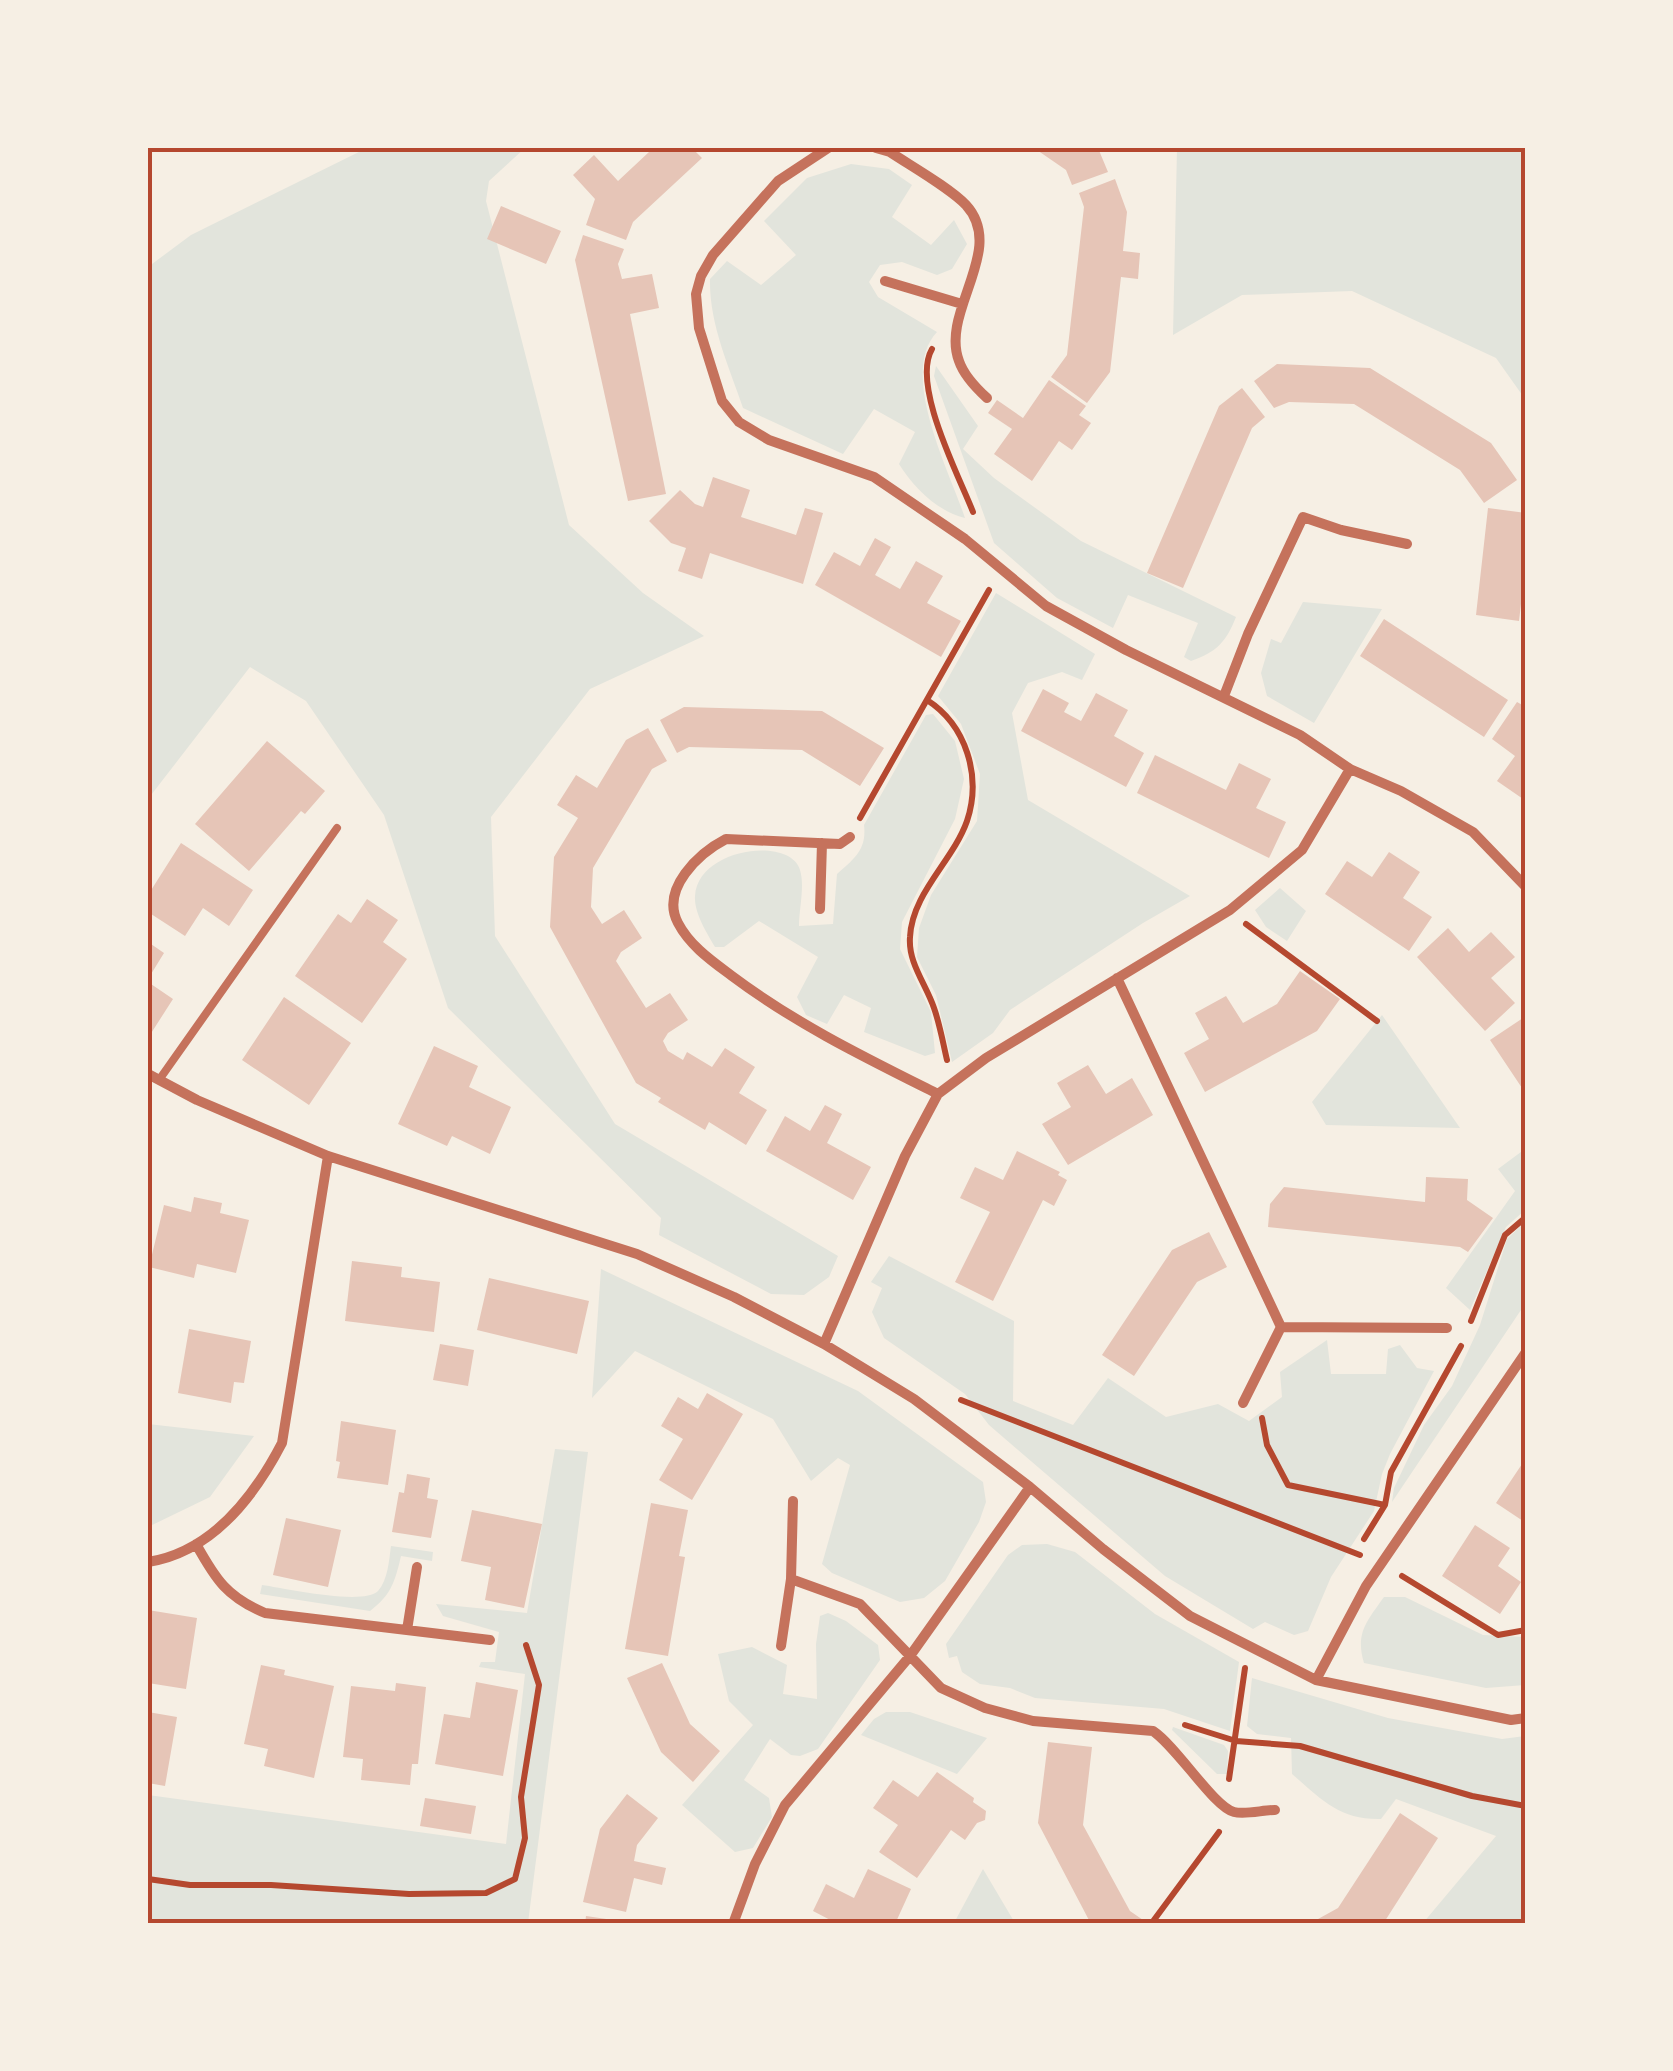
<svg xmlns="http://www.w3.org/2000/svg" width="1673" height="2071" font-family="Figtree,sans-serif">
  <style>
    .green { fill: #e2e4dc }
    .building { fill: #e6c5b7 }
    .lines { fill: none; stroke-linecap: round; stroke-linejoin: round }
    .path { stroke: #b5482f; stroke-width: 6 }
    .service { stroke: #c5725c; stroke-width: 8 }
    .minor { stroke: #c5725c; stroke-width: 10 }
    .neatline { fill: none; stroke: #b5482f; stroke-width: 4 }
  </style>
  <rect width="100%" height="100%" fill="#f6efe4"/>
  <!-- green -->
  <path class="green" d="M525,148L489,181L486,201L569,525L643,593L704,636L590,689L491,817L495,936L615,1124L838,1256L829,1277L804,1295L771,1294L659,1235L661,1218L448,1008L384,815L306,701L250,667L148,799V267L191,235L365,149Z
    M1177,148H1525V399L1496,358L1352,291L1242,295L1173,335Z
    M851,164L889,169L912,185L892,217L931,245L954,220L967,244L952,269L937,275L902,262L880,265L869,282L878,297L937,332C898,373 949,470 965,518C937,511 914,488 899,464L915,432L874,409L843,454L743,408C729,366 709,324 710,279L727,261L761,285L796,255L764,221L807,178Z
    M936,366L978,426L963,449L994,478L1081,541L1236,617C1226,642 1217,652 1191,661L1184,657L1198,623L1128,595L1113,628L1057,598L994,543L934,376Z
    M996,593L1095,654L1082,680L1062,672L1028,683L1012,713L1028,800L1190,896L1143,923L1010,1010L993,1033L952,1062L936,995L917,957L919,928L931,895L977,821L980,774L961,724L938,696Z
    M1303,602L1382,609L1314,723L1267,696L1261,673L1271,639L1281,643Z
    M933,714L955,741L964,779L955,819L902,922L900,949L931,1012L935,1053L925,1056L864,1032L871,1008L844,995L827,1024L806,1015L797,997L818,957L759,921L724,947H715C707,933 694,913 695,896C698,848 790,836 800,870C805,886 799,909 799,926L833,924L837,874C854,859 867,850 864,825L926,715Z
    M1280,888L1306,911L1287,941L1266,927L1255,910Z
    M1382,1015L1460,1128L1326,1125L1312,1102Z
    M1525,1149V1210L1506,1227L1470,1310L1446,1288L1515,1191L1498,1169Z
    M1525,1222V1304L1392,1502L1394,1488L1424,1425L1452,1386L1480,1325L1507,1239Z
    M889,1256L1014,1321L1013,1401L1073,1425L1108,1378L1166,1417L1218,1404L1249,1421L1282,1397L1280,1372L1327,1340L1331,1374H1386L1388,1349L1400,1345L1417,1368L1434,1371L1390,1454L1382,1474L1374,1511L1331,1577L1308,1631L1294,1635L1265,1622L1253,1629L1165,1576L989,1425L965,1394L884,1338L872,1312L882,1288L871,1282Z
    M601,1269L858,1391L983,1482L986,1502L979,1522L945,1581L924,1598L900,1602L832,1573L822,1564L850,1465L838,1458L811,1481L773,1419L635,1351L592,1398Z
    M148,1424L254,1436L210,1497L148,1527Z
    M555,1449L588,1452L528,1923L148,1924V1795L506,1844L525,1674L479,1667L481,1662H495L499,1632L443,1616L436,1604L527,1613Z
    M1047,1544L1075,1552L1155,1614L1239,1662L1230,1731L1164,1709L1035,1698L1010,1688L980,1684L962,1672L957,1656L949,1658L946,1644L1008,1555L1022,1545Z
    M391,1546L433,1552L432,1561L401,1556C395,1582 391,1595 370,1611L260,1594L262,1585C284,1588 363,1606 378,1591C388,1580 389,1560 391,1546Z
    M1384,1597H1405L1483,1635L1525,1637V1685L1486,1688L1364,1663C1355,1633 1367,1621 1384,1597Z
    M828,1613L846,1621L878,1645L880,1660L818,1749L800,1756L791,1755L770,1739L744,1780L769,1798L772,1817L753,1848L735,1852L682,1805L753,1725L729,1701L718,1654L752,1647L787,1665L783,1694L817,1699L816,1644L820,1616Z
    M1252,1678L1388,1718L1502,1739L1525,1736V1923H1423L1496,1836L1396,1799L1381,1819C1340,1820 1322,1800 1292,1774L1291,1738L1257,1734L1247,1726Z
    M886,1712H910L987,1738L957,1774L861,1735L874,1719Z
    M1173,1727L1224,1745L1228,1751L1227,1774H1217L1172,1730Z
    M983,1869L1015,1923H954Z"/>
  <!-- building -->
  <path class="building" d="M645,148H692L702,158L633,222L626,240L586,225L595,199L573,175L594,155L618,181L649,152Z
    M1034,148H1098L1108,172L1072,185L1066,170Z
    M1115,179L1127,212L1123,251L1140,253L1138,279L1121,277L1110,372L1087,403L1051,377L1067,355L1084,207L1079,193Z
    M501,206L561,231L546,264L487,239Z
    M583,235L624,249L618,264L622,279L652,274L659,308L630,314L666,494L628,501L575,260Z
    M1277,364L1370,368L1491,443L1517,480L1484,503L1460,470L1354,404L1289,402L1274,408L1254,381Z
    M1049,380L1086,406L1079,415L1091,423L1072,450L1059,441L1032,481L994,454L1012,429L988,413L997,400L1023,418Z
    M1242,388L1265,417L1252,428L1183,588L1147,573L1219,406Z
    M713,477L750,490L741,517L796,535L805,508L823,513L803,584L710,553L702,579L678,571L686,548L671,543L649,521L680,490L695,504L703,507Z
    M1488,508L1526,513V561L1519,621L1476,615Z
    M875,538L891,547L875,575L900,589L916,561L943,576L927,603L961,621L941,657L815,585L834,552L860,566Z
    M1384,619L1508,700L1484,737L1360,656Z
    M1043,689L1069,703L1064,712L1081,721L1096,693L1128,710L1114,736L1144,753L1126,787L1021,731Z
    M1517,702L1526,707V801L1497,781L1515,756L1492,739Z
    M684,707L822,711L884,748L860,786L802,750L689,747L677,753L660,720Z
    M648,728L667,761L652,769L593,868L591,907L602,924L624,910L642,938L621,952L616,961L646,1008L670,993L688,1020L668,1033L663,1041L668,1051L683,1060L687,1052L712,1067L725,1048L755,1067L739,1093L767,1110L746,1145L709,1122L705,1130L658,1102L661,1098L636,1083L550,927L554,857L578,818L557,805L576,775L597,788L626,740Z
    M267,741L325,791L305,814L301,811L249,871L195,824Z
    M1155,755L1226,790L1239,763L1271,779L1256,808L1286,822L1269,858L1137,793Z
    M181,843L253,890L229,926L203,908L185,936L148,912V895Z
    M1389,852L1420,872L1403,898L1432,917L1409,951L1325,894L1347,861L1372,877Z
    M367,899L398,920L383,942L407,959L362,1023L295,976L338,914L351,923Z
    M1448,928L1469,952L1491,932L1515,957L1491,978L1515,1003L1485,1031L1417,957Z
    M148,942L164,953L148,979Z
    M1300,971L1340,999L1317,1031L1205,1092L1184,1053L1209,1039L1195,1013L1226,996L1243,1023L1277,1004Z
    M148,982L173,999L148,1038Z
    M284,997L351,1043L309,1105L242,1060Z
    M1523,1018L1526,1022V1094L1490,1040Z
    M434,1046L478,1066L469,1087L511,1107L490,1154L452,1136L447,1146L398,1124Z
    M1088,1065L1106,1094L1132,1078L1153,1115L1068,1165L1042,1124L1071,1107L1057,1083Z
    M825,1105L842,1114L827,1143L871,1167L853,1200L766,1151L785,1116L810,1131Z
    M1017,1151L1060,1172L1058,1175L1067,1180L1054,1206L1043,1200L993,1301L955,1282L990,1212L960,1198L975,1167L1003,1180Z
    M1426,1177L1468,1179L1467,1200L1493,1218L1468,1252L1460,1247L1268,1227L1270,1204L1284,1187L1425,1202Z
    M194,1197L222,1203L220,1213L249,1220L236,1273L197,1264L194,1278L149,1267L164,1205L191,1212Z
    M1209,1232L1227,1267L1197,1282L1134,1376L1102,1355L1172,1250Z
    M352,1261L402,1267L401,1277L440,1282L434,1332L345,1321Z
    M489,1278L589,1301L577,1354L477,1330Z
    M189,1329L251,1341L244,1383L234,1382L231,1403L178,1393Z
    M440,1344L474,1350L468,1386L433,1380Z
    M707,1393L743,1414L692,1500L659,1480L683,1439L661,1426L678,1397L698,1409Z
    M341,1421L396,1430L388,1485L337,1478L340,1462L336,1461Z
    M1526,1458V1523L1496,1503Z
    M407,1474L430,1478L427,1498L438,1500L431,1538L392,1532L399,1492L404,1493Z
    M651,1503L688,1510L679,1556L685,1557L668,1656L625,1649Z
    M472,1510L542,1524L524,1608L485,1600L491,1567L461,1561Z
    M286,1518L341,1530L328,1587L273,1575Z
    M1475,1525L1510,1548L1498,1566L1521,1582L1500,1614L1442,1576Z
    M148,1610L197,1618L186,1689L148,1683Z
    M662,1663L690,1724L720,1751L693,1782L661,1752L627,1678Z
    M261,1665L285,1670L284,1675L334,1686L314,1778L264,1766L268,1749L244,1744Z
    M476,1682L518,1690L503,1776L435,1764L444,1714L470,1718Z
    M396,1683L426,1687L418,1764H412L410,1785L361,1780L363,1759L343,1757L351,1686L395,1691Z
    M148,1712L177,1717L165,1786L148,1783Z
    M1048,1742L1092,1747L1083,1825L1130,1911L1143,1920L1141,1924H1091L1038,1823Z
    M937,1772L974,1798L973,1802L986,1811L985,1820L977,1823L965,1840L951,1830L917,1878L879,1852L898,1825L873,1808L893,1780L918,1797Z
    M627,1794L658,1818L637,1845L634,1861L666,1868L662,1885L634,1878L626,1912L583,1902L600,1829Z
    M425,1798L476,1806L471,1834L420,1826Z
    M1400,1813L1438,1838L1383,1924H1309L1338,1908Z
    M868,1869L911,1889L895,1924H838L813,1911L826,1884L854,1898Z
    M586,1916L620,1921V1924H585Z"/>
  <g class="lines">
    <!-- path -->
    <path class="path" d="M932,349C911,385 959,476 973,512
      M927,700C966,725 982,776 967,821C953,861 912,893 910,937C908,963 926,984 934,1008C940,1025 943,1043 947,1060
      M860,818L989,590
      M1246,924L1377,1021
      M1471,1321L1505,1235L1526,1217
      M961,1400L1360,1555
      M1262,1418L1267,1445L1288,1485L1385,1505
      M1364,1539L1385,1505L1391,1472L1461,1346
      M1402,1576L1498,1635L1526,1630
      M1185,1725L1236,1741L1300,1746L1472,1796L1526,1806
      M1229,1779L1245,1668
      M148,1879L190,1885H271L409,1894L486,1893L515,1879L525,1838L521,1797L539,1685L526,1645
      M1151,1924L1219,1832"/>
    <!-- service -->
    <path class="service" d="M159,1080L337,828"/>
    <!-- minor -->
    <path class="minor" d="M828,148L778,181L713,255L701,276L696,294L699,328L722,401L739,422L769,440L874,477L965,539L1046,606L1126,650L1300,735L1350,769L1401,791L1473,832L1526,887
      M876,148L890,152C911,166 950,188 966,205C1007,250 940,311 959,361C964,376 976,388 987,398
      M885,281L962,304
      M1224,696L1248,634L1303,517L1341,530L1407,544
      M850,837L840,844L726,839C699,853 660,889 678,923C690,946 712,961 732,976C796,1024 866,1058 938,1094
      M820,909L822,843
      M1117,978L1281,1327L1447,1328
      M148,1074L197,1100L328,1156L637,1254L734,1297L824,1344L914,1399L1030,1487L1103,1549L1190,1616L1316,1680L1511,1720L1526,1718
      M824,1344L905,1156L938,1094L986,1058L1230,910L1302,850L1350,769
      M1243,1403L1281,1327
      M196,1544C216,1580 227,1597 265,1613L490,1640
      M148,1562C212,1552 254,1497 282,1443L328,1156
      M791,1579L860,1604L941,1688L985,1708L1033,1721L1153,1731C1177,1747 1214,1807 1234,1812C1245,1815 1263,1810 1275,1810
      M407,1630L417,1567
      M781,1646L791,1579L793,1501
      M1316,1680L1366,1586L1526,1352
      M733,1924L755,1864L785,1805L910,1656L1030,1487"/>
  </g>
  <!-- border -->
  <rect width="1673" height="2071" fill="none" stroke="#f6efe4" stroke-width="300"/>
  <rect x="150" y="150" width="1373" height="1771" class="neatline"/>
</svg>
